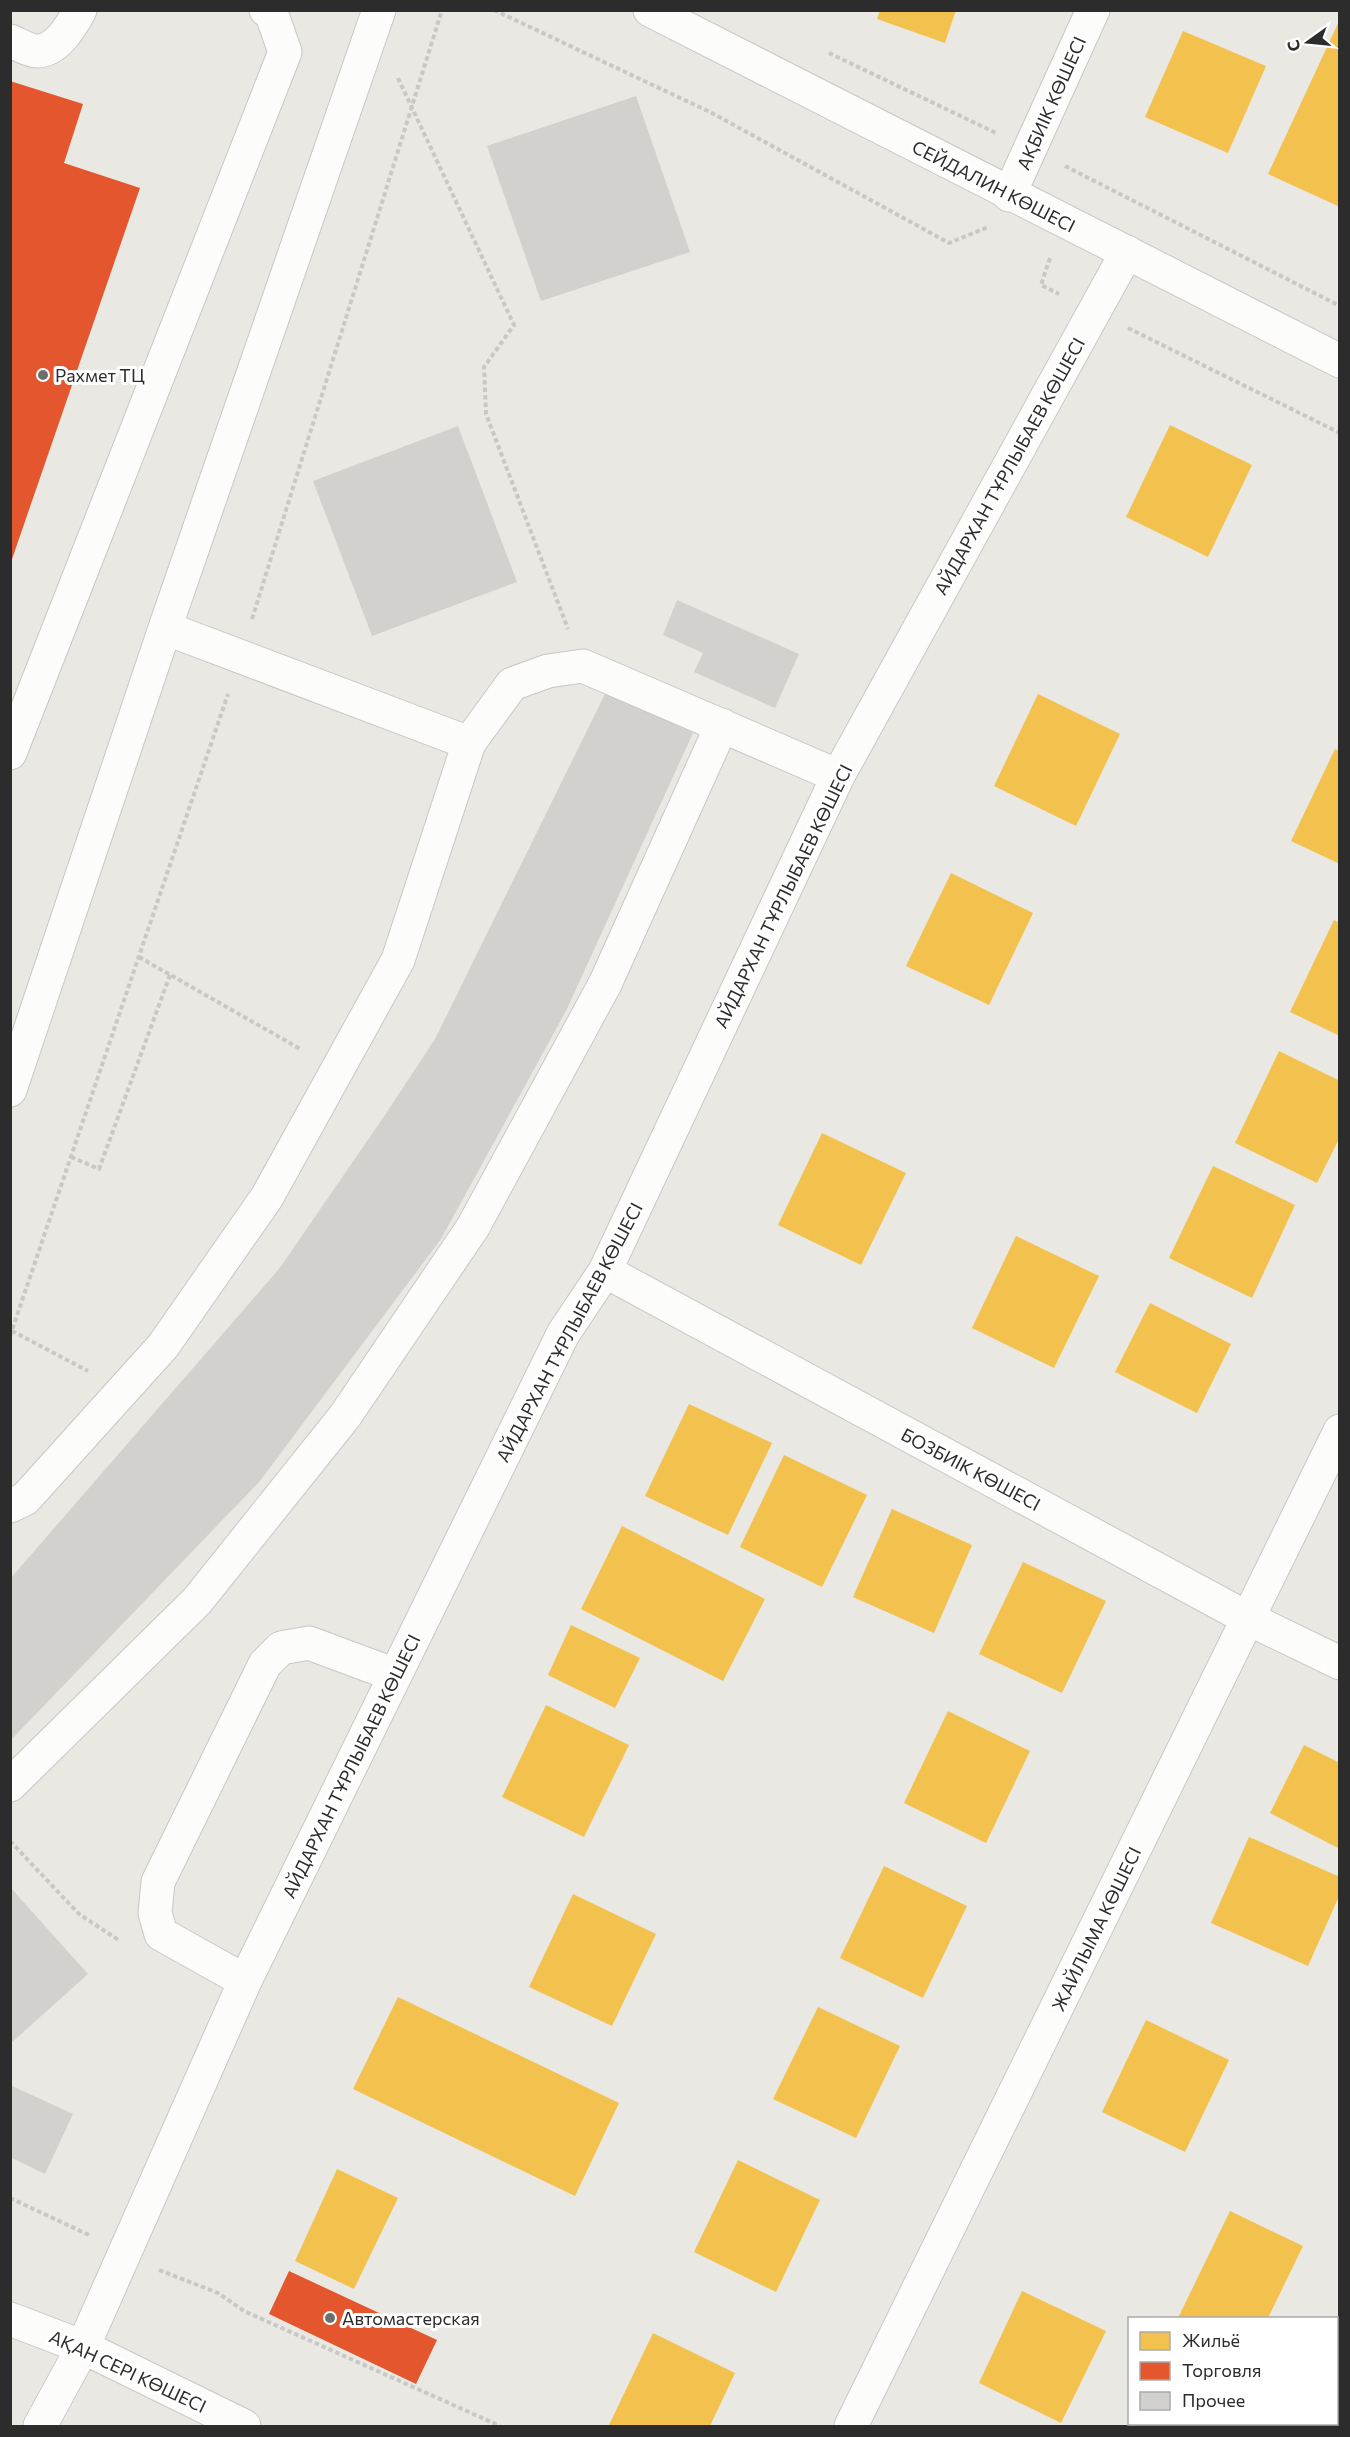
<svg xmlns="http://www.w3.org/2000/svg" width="1350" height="2437" font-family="Commissioner,sans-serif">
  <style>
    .homes { fill: #f2c14e }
    .shops { fill: #e4572e }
    .building { fill: #d3d1cd }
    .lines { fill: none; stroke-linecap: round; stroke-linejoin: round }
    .minor-casing { stroke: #c8c7c7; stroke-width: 35 }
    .path { stroke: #c8c8c7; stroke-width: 4; stroke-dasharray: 4.5 3; stroke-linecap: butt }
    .minor { stroke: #fcfcfb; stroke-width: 33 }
    .poi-dot { fill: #6e6e6c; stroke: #fff; stroke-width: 2 }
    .labels { text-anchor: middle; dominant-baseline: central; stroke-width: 6; stroke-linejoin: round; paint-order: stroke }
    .street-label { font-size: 18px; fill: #2c2c2c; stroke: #fff }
    .poi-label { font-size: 18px; fill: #2c2c2c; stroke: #fff; text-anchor: start }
  </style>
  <rect width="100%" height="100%" fill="#eae8e2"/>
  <!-- homes -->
  <path class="homes" d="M880,10H956L945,43L877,19Z
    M1340,19V207L1268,174Z
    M1183,31L1266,66L1228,153L1145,117Z
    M1170,425L1252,465L1208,557L1126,517Z
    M1038,694L1120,734L1076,826L994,786Z
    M1335,749L1340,751V864L1291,841Z
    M951,873L1033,913L989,1005L906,966Z
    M1334,920L1340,923V1036L1290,1012Z
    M1279,1051L1340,1081V1137L1317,1183L1235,1143Z
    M822,1133L906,1173L861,1265L778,1225Z
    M1213,1166L1295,1205L1252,1298L1169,1258Z
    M1016,1236L1099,1276L1054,1368L972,1328Z
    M1150,1303L1231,1344L1197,1413L1115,1372Z
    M689,1404L772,1443L728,1535L645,1496Z
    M784,1455L867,1495L822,1587L740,1547Z
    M892,1509L972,1545L934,1633L853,1597Z
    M622,1526L765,1599L723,1681L581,1609Z
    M1023,1562L1106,1601L1062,1693L979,1654Z
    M571,1625L640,1658L615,1708L548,1675Z
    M546,1705L629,1745L584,1837L502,1797Z
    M948,1711L1030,1751L986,1843L904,1803Z
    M1304,1745L1340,1763V1849L1270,1813Z
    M1249,1837L1340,1877V1894L1308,1966L1211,1923Z
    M884,1866L967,1906L923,1998L840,1958Z
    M573,1894L656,1934L612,2026L529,1987Z
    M398,1997L619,2103L575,2196L353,2089Z
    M818,2007L900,2046L856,2138L773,2099Z
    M1146,2020L1229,2060L1185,2152L1102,2112Z
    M738,2160L820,2200L776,2292L694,2252Z
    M337,2169L398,2198L354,2289L295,2261Z
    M1230,2211L1303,2246L1268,2318H1178Z
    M1022,2291L1106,2331L1061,2423L979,2383Z
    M653,2333L735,2373L710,2426L609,2425Z"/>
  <!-- shops -->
  <path class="shops" d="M10,81L83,104L64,163L140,188L11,562Z
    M289,2271L437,2340L416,2384L269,2314Z"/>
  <!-- building -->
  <path class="building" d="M636,96L690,252L541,301L487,146Z
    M458,426L517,582L372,636L313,481Z
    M677,600L799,654L775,708L694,672L703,653L663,635Z
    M606,692L693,733L566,1011L441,1239L260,1481L10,1741V1579L279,1269L385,1115L435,1039Z
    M10,1887L88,1974L10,2044Z
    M10,2085L73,2114L45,2174L10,2157Z"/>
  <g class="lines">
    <!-- minor casing -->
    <g class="minor-casing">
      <path id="minor" d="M650,10L1340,361
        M10,41C18,44 29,51 37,51C57,51 72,25 80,10
        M1009,195L1093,10
        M165,628L469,743
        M10,753L285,52L271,12L266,10
        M10,1090L165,628L379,10
        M605,1271L1249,1619L1340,1663
        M10,1506L25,1499L163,1346L267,1197L398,960L469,743L512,684L548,671L583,666L838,776
        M10,1785L197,1601L345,1416L473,1227L605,984L722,725
        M245,1981L161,1934L155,1913L158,1882L265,1664L281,1648L309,1643L395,1675
        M10,2319L83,2347L244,2426
        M40,2426L83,2347L245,1981L563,1334L605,1271L838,776L1127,252
        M851,2426L1340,1431"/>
    </g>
    <!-- path -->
    <path class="path" d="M494,10L712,113L949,243L988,227
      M829,53L996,133
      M398,78L514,325L484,367L486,414L568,629
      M1065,166L1340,306
      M1050,258L1041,285L1059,294
      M1128,328L1340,433
      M252,619L442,10
      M139,957L302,1050
      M71,1157L99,1169L170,975
      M12,1331L88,1371
      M10,1336L228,694
      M10,1841L79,1914L120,1941
      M10,2198L89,2235
      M159,2270L218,2293L244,2311L500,2426"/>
    <!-- minor -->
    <use href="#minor" class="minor"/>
  </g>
  <!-- markers -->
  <g class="poi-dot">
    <circle cx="43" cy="375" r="6"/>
    <circle cx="330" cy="2318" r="6"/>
  </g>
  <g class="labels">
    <!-- street labels -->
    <g class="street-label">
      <text transform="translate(1051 103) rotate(-66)">АҚБИІК КӨШЕСІ</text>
      <text transform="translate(994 186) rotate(27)">СЕЙДАЛИН КӨШЕСІ</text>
      <text transform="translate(1009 466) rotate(-61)">АЙДАРХАН ТҰРЛЫБАЕВ КӨШЕСІ</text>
      <text transform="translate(783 896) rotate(-64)">АЙДАРХАН ТҰРЛЫБАЕВ КӨШЕСІ</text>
      <text transform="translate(569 1332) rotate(-62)">АЙДАРХАН ТҰРЛЫБАЕВ КӨШЕСІ</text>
      <text transform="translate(971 1469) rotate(28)">БОЗБИІК КӨШЕСІ</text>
      <text transform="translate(351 1766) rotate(-64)">АЙДАРХАН ТҰРЛЫБАЕВ КӨШЕСІ</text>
      <text transform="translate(1096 1929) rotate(-64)">ЖАЙЛЫМА КӨШЕСІ</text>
      <text transform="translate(128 2371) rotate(25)">АҚАН СЕРІ КӨШЕСІ</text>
    </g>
    <!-- poi labels -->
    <g class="poi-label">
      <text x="55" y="375">Рахмет ТЦ</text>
      <text x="342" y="2318">Автомастерская</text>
    </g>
  </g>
  <!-- border -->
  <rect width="1350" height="2437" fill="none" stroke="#2c2c2c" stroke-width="24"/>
  <!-- legend -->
  <rect x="1128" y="2317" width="210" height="108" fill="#ffffff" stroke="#ababab" stroke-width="1.5"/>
  <rect x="1140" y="2332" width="30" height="18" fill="#f2c14e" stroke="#ababab" stroke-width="1.5"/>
  <text x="1182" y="2347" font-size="18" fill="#2c2c2c">Жильё</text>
  <rect x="1140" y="2362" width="30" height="18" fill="#e4572e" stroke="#ababab" stroke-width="1.5"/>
  <text x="1182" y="2377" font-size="18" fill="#2c2c2c">Торговля</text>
  <rect x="1140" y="2392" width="30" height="18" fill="#d3d1cd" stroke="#ababab" stroke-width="1.5"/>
  <text x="1182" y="2407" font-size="18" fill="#2c2c2c">Прочее</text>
  <!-- north arrow -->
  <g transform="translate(1308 42) rotate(255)" stroke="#ffffff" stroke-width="4.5" paint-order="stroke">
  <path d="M0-4.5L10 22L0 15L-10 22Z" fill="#2c2c2c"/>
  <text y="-9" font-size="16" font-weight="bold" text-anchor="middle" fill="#2c2c2c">С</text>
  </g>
</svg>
